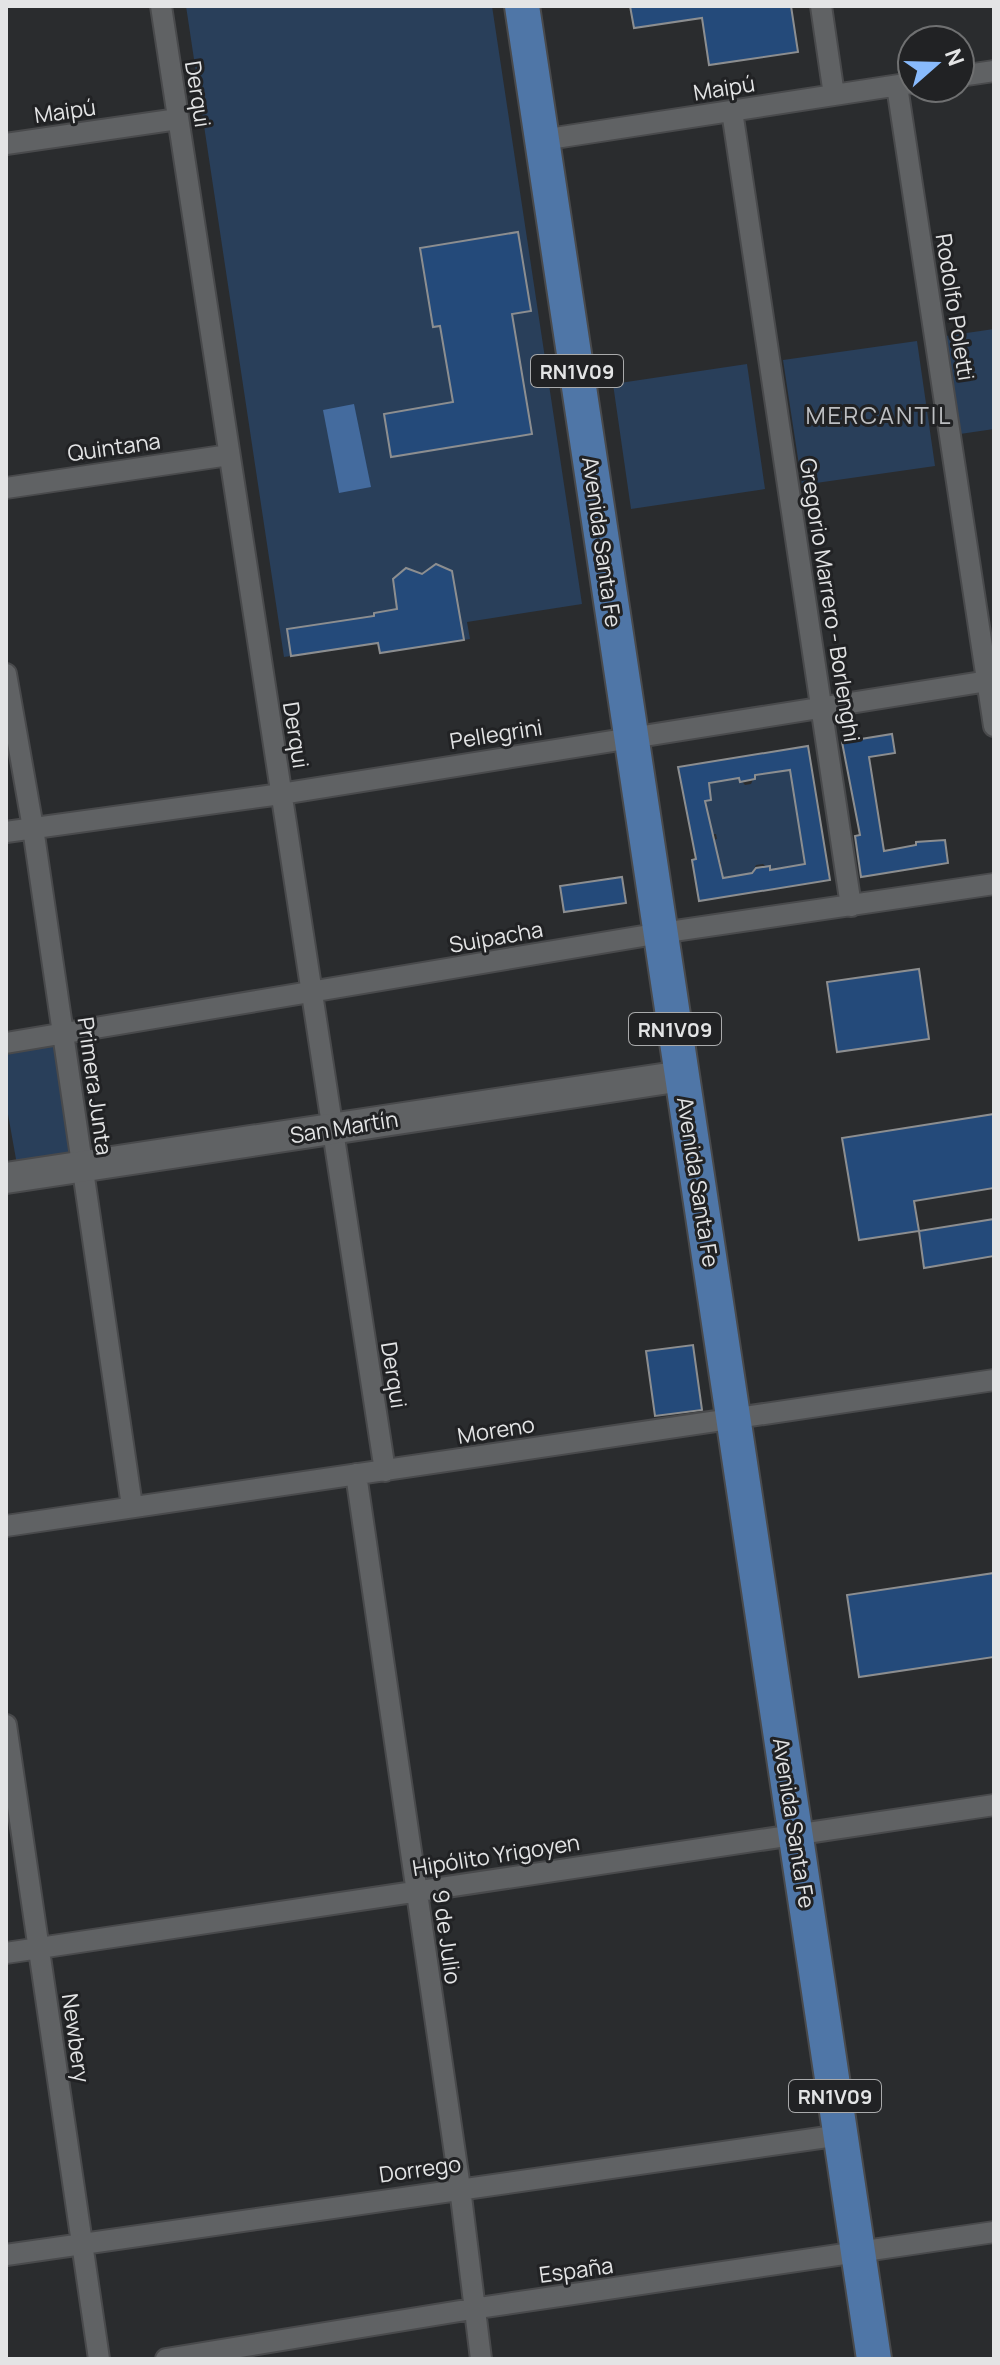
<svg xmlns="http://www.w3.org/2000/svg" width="1000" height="2365" font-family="Manrope,sans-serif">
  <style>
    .green { fill: #293f5a }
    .water { fill: #446b9e }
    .building { fill: #244a7a; stroke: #8c8e90; stroke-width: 2; fill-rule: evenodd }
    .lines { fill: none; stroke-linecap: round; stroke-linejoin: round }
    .street-casing { stroke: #494a4c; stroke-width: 24 }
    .secondary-casing { stroke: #494a4c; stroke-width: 34 }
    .primary-casing { stroke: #494a4c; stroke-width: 38 }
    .street { stroke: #606264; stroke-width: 20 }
    .secondary { stroke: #606264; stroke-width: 30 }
    .primary { stroke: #4f76a7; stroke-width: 34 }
    .labels { text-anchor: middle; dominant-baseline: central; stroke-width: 6; stroke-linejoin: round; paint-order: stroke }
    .shield { fill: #212224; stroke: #a9aaab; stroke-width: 2 }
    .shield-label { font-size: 20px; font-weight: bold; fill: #e3e4e5 }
    .street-label { font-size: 22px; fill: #e3e4e5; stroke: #212224 }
    .neighbourhood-label { font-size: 24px; letter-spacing: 2px; fill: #bdbfc2; stroke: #212224 }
  </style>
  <rect width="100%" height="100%" fill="#2a2c2e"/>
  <!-- green -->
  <path class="green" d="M186,6H492L582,604L467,622L470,639L380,653L378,643L284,657Z
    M994,329V429L960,434L946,336Z
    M917,341L935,466L802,485L783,360Z
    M747,364L765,489L631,509L613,384Z
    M790,770L805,864L770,870L763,864L756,865L752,873L719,878L717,866H721V862H716L712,840L717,839L716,834H711L705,801L711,800L703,784L739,778L745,785L751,784L755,775Z
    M63,1034L83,1166L19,1176L6,1103V1043Z"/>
  <!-- water -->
  <path class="water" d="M354,404L371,487L339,493L323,410Z"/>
  <!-- building -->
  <path class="building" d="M630,6H791L798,52L709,65L702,18L634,28Z
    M518,232L531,311L512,314L532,434L391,457L384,414L453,402L440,326L433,327L420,248Z
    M436,564L452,571L464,640L380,653L378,643L291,656L287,629L374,616V613L397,609L393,579L406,568L422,574Z
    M892,734L895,753L869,757L884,851L916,845V842L945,840L948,863L861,877L855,836L860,835L842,742Z
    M808,746L830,880L699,901L692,860L696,859L678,767ZM790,770L805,864L770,870V866L756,868L752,873L723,878L705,801L711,800L709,783L739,778L740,782L755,779V775Z
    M622,877L626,903L564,912L560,886Z
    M919,969L929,1039L837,1052L827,982Z
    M994,1114V1188L914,1201L919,1231L859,1240L842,1138Z
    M994,1219V1256L924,1268L919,1231Z
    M693,1345L702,1410L655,1416L646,1351Z
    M994,1573V1657L859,1677L847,1595Z"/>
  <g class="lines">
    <!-- street casing -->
    <g class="street-casing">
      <path id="street" d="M161,6L385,1471
        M821,6L834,95
        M960,76L994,71
        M897,86L994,726
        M732,111L851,906
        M542,140L912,83
        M6,144L178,119
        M6,488L229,455
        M6,674L33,828L132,1506
        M6,832L281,794L994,680
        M6,1043L661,933L994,884
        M356,1474L460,2188L481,2359
        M6,1526L994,1380
        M6,1725L99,2359
        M6,1953L994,1805
        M6,2255L841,2135
        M166,2359L472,2309L994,2232"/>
    </g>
    <!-- secondary casing -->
    <g class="secondary-casing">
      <path id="secondary" d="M6,1178L682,1076"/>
    </g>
    <!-- primary casing -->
    <g class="primary-casing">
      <path id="primary" d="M522,6L874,2359"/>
    </g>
    <!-- street -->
    <use href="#street" class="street"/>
    <!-- secondary -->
    <use href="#secondary" class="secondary"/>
    <!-- primary -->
    <use href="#primary" class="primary"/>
  </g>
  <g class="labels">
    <!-- shield labels -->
    <g class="shield">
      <rect x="531" y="355" width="92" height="32" rx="6"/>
      <rect x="629" y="1013" width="92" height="32" rx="6"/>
      <rect x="789" y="2080" width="92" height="32" rx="6"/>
    </g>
    <g class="shield-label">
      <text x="577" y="371">RN1V09</text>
      <text x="675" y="1029">RN1V09</text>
      <text x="835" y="2096">RN1V09</text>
    </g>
    <!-- street labels -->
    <g class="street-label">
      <text transform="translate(724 88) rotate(-9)">Maipú</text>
      <text transform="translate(198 94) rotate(81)">Derqui</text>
      <text transform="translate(65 111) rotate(-8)">Maipú</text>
      <text transform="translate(955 307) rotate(81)">Rodolfo Poletti</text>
      <text transform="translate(114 447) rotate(-8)">Quintana</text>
      <text transform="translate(602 542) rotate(82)">Avenida Santa Fe</text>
      <text transform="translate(830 600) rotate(81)">Gregorio Marrero - Borlenghi</text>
      <text transform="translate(496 734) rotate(-9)">Pellegrini</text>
      <text transform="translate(296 735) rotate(81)">Derqui</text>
      <text transform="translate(496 937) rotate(-10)">Suipacha</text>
      <text transform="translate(95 1086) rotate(82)">Primera Junta</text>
      <text transform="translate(344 1127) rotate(-9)">San Martín</text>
      <text transform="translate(698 1182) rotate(81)">Avenida Santa Fe</text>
      <text transform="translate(394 1375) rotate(81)">Derqui</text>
      <text transform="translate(496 1430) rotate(-9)">Moreno</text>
      <text transform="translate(794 1823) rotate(81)">Avenida Santa Fe</text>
      <text transform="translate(496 1855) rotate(-9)">Hipólito Yrigoyen</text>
      <text transform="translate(447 1937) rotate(82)">9 de Julio</text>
      <text transform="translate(76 2038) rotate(82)">Newbery</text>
      <text transform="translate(420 2169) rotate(-8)">Dorrego</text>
      <text transform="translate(576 2270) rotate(-8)">España</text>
    </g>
    <!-- neighbourhood labels -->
    <g class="neighbourhood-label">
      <text x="879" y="414">MERCANTIL</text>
    </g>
  </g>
  <!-- border -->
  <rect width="1000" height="2365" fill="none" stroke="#e3e4e5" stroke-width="16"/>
  <!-- north arrow -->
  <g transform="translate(936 64) rotate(70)"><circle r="38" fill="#212224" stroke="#6f7071" stroke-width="2"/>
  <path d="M0-6L14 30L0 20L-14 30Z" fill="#88bafc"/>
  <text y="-12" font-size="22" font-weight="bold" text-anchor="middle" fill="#e3e4e5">N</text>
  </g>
</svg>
